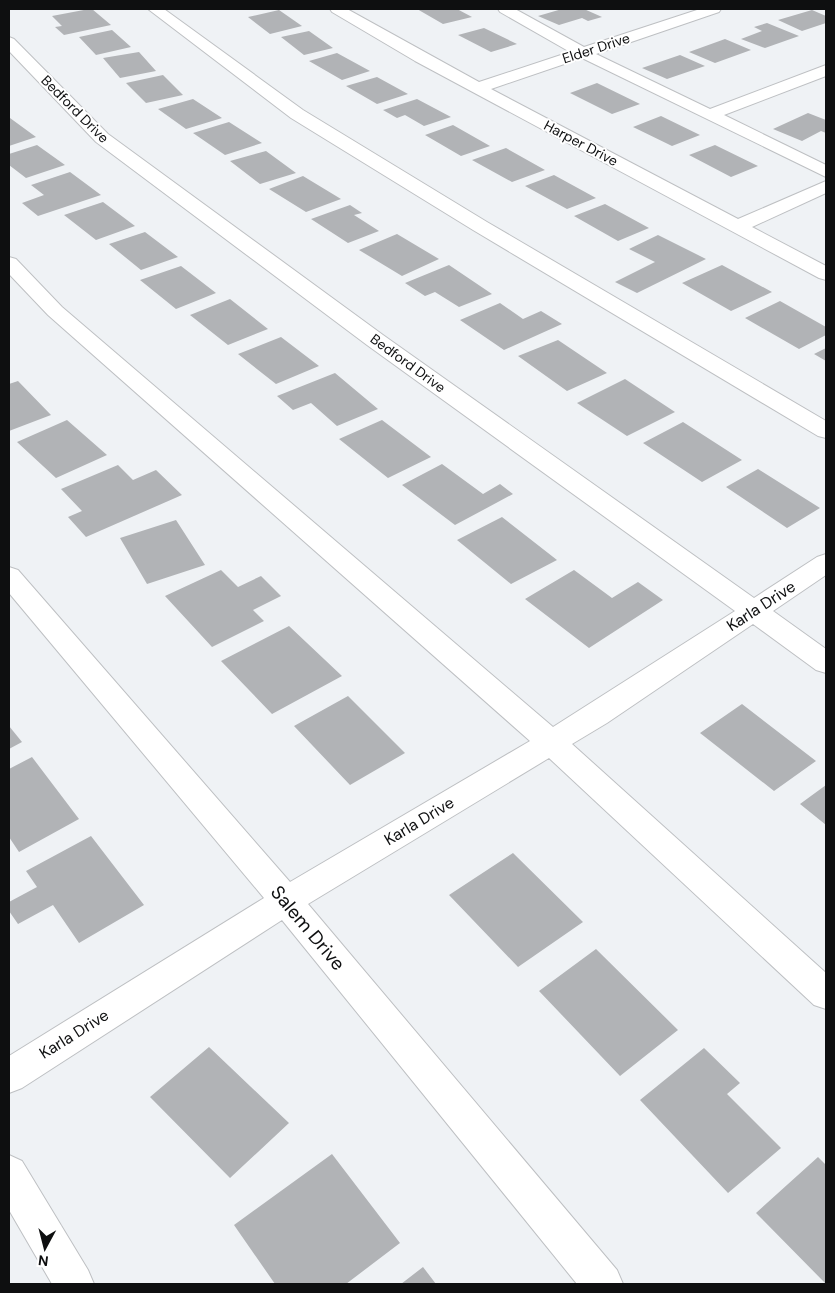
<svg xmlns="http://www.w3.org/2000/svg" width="835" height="1293" font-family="'DM Sans',sans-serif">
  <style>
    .building { fill: #b1b3b6 }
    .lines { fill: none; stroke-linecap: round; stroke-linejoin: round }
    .minor-casing { stroke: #bec0c3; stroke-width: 2 }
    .minor { fill: #fff; fill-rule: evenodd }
    .labels { text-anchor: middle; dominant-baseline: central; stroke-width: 4; stroke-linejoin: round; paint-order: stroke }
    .far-street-label { font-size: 14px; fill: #0e0f10; stroke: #fff }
    .street-label { font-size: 16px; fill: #0e0f10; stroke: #fff }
    .near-street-label { font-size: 19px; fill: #0e0f10; stroke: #fff }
  </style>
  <rect width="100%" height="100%" fill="#eff2f5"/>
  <!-- building -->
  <path class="building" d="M89,9H92L111,25L64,35L55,27L62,26L52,16Z
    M417,9H457L472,17L443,24Z
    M562,9H584L602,17L588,21L582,18L559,25L538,16Z
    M279,10L302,26L270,34L248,17Z
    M812,10L826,16V23L802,31L778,20Z
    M767,23L799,36L765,48L741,39L762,31L754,27Z
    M484,28L517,44L491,52L458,35Z
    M112,30L131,47L96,55L79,37Z
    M309,31L333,48L304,55L281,37Z
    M725,39L751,50L715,63L689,52Z
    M139,52L156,71L120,78L103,58Z
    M337,53L370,71L342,80L309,61Z
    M680,55L705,66L667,79L642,68Z
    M163,75L183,95L146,103L126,83Z
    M377,77L408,94L377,104L346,86Z
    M597,83L640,104L612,114L570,93Z
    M193,99L222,118L186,129L158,109Z
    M417,99L451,117L424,126L405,115L397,118L383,110Z
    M808,113L826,120V133L821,131L802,141L773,129Z
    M661,116L700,135L672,146L633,127Z
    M9,118H10L36,137L9,146Z
    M229,122L262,143L225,155L193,133Z
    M453,125L490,146L461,156L425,135Z
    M37,145L65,165L26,178L9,165V154Z
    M715,145L758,166L731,177L689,155Z
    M506,148L545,170L512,182L472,160Z
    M266,151L296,173L260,184L230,161Z
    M70,172L101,195L38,216L22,203L44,195L31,185Z
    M554,175L596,198L567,209L525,186Z
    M303,176L341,199L306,212L269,189Z
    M103,202L135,226L96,240L64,215Z
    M605,204L649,228L618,241L574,216Z
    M350,205L362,213L354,215L379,231L348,243L311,219Z
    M145,232L178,257L141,270L109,244Z
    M397,234L439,259L402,276L359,250Z
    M658,235L706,259L637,293L615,282L655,262L629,249Z
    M449,265L492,294L459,307L435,292L425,296L405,283Z
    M722,265L772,292L731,311L682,283Z
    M181,266L216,293L176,309L140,280Z
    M230,299L268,329L228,345L190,315Z
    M780,301L826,327V335L799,349L745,318Z
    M500,303L523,319L541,311L562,324L504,350L460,320Z
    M281,337L319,366L276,384L238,354Z
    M558,340L607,373L567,391L518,356Z
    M826,348V361L814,354Z
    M335,373L378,409L337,426L311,403L293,410L277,396Z
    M625,379L675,412L627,436L577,403Z
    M18,381L51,415L9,431V384Z
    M67,420L107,455L56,478L17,442Z
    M382,420L431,457L388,478L339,439Z
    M683,422L742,460L702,482L643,443Z
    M442,464L483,494L500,484L513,494L455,525L402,485Z
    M118,465L133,480L156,470L182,495L86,537L68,517L82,511L61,489Z
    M758,469L820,508L787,528L726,487Z
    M502,517L557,560L511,584L457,540Z
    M176,520L205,565L147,584L120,538Z
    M221,570L238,587L261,576L281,596L253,610L264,621L212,647L165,596Z
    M574,570L612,598L638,582L663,600L589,648L525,599Z
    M289,626L342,676L272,714L221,661Z
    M348,696L405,753L350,785L294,726Z
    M742,704L816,761L774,791L700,733Z
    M9,726L22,742L9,749Z
    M32,757L79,819L19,852L9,837V769Z
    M826,785V825L800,804Z
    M91,836L144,905L79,943L53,905L18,924L9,911V902L37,887L26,871Z
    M513,853L583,922L518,967L449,895Z
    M596,949L678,1030L620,1076L539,991Z
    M209,1047L289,1123L230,1178L150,1097Z
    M704,1048L740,1083L727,1094L781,1148L728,1193L640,1100Z
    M332,1154L400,1243L346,1284H275L234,1225Z
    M818,1157L826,1165V1284L756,1213Z
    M423,1267L436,1284H401Z"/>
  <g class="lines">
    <!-- minor casing -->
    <g class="minor-casing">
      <path id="minor" d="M148,9H164L303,110L487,222L826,421V438L818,436L473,230L291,118Z
        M330,9H347L479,82L570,52L500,12L498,9H515L584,47L700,9H721L719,12L596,54L710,109L826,65V76L724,115L826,165V177L582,58L491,89L738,219L826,181V193L752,227L826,266V280L819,278L415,61L332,12Z
        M9,37L14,39L108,134L383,335L754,598L817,557L826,554V575L773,611L826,649V673L816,670L753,624L607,723L572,744L826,973V1009L814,1005L549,758L308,904L617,1270L623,1284H577L282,920L22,1088L9,1093V1056L264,898L9,593V567L18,570L290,882L530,741L48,315L9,274V257L16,259L62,307L553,727L735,611L367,345L96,142L9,51Z
        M9,1155L22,1161L88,1270L94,1284H52L9,1210Z"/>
    </g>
    <!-- minor -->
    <use href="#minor" class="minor"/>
  </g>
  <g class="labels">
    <!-- far-street labels -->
    <g class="far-street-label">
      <text transform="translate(596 48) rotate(-18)">Elder Drive</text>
      <text transform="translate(75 109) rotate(45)">Bedford Drive</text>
      <text transform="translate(581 143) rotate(28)">Harper Drive</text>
      <text transform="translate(408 363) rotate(36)">Bedford Drive</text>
    </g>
    <!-- street labels -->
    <g class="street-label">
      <text transform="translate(761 606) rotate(-33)">Karla Drive</text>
      <text transform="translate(419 821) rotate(-31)">Karla Drive</text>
      <text transform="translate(74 1034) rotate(-32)">Karla Drive</text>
    </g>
    <!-- near-street labels -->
    <g class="near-street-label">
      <text transform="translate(308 928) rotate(50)">Salem Drive</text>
    </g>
  </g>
  <!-- border -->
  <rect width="835" height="1293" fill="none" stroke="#0e0f10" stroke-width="20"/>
  <!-- north arrow -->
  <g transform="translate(45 1248) rotate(187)" stroke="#ffffff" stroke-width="4" paint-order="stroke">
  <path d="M0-4L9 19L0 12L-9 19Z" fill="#0e0f10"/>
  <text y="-8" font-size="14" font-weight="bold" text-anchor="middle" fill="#0e0f10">N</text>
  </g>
</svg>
